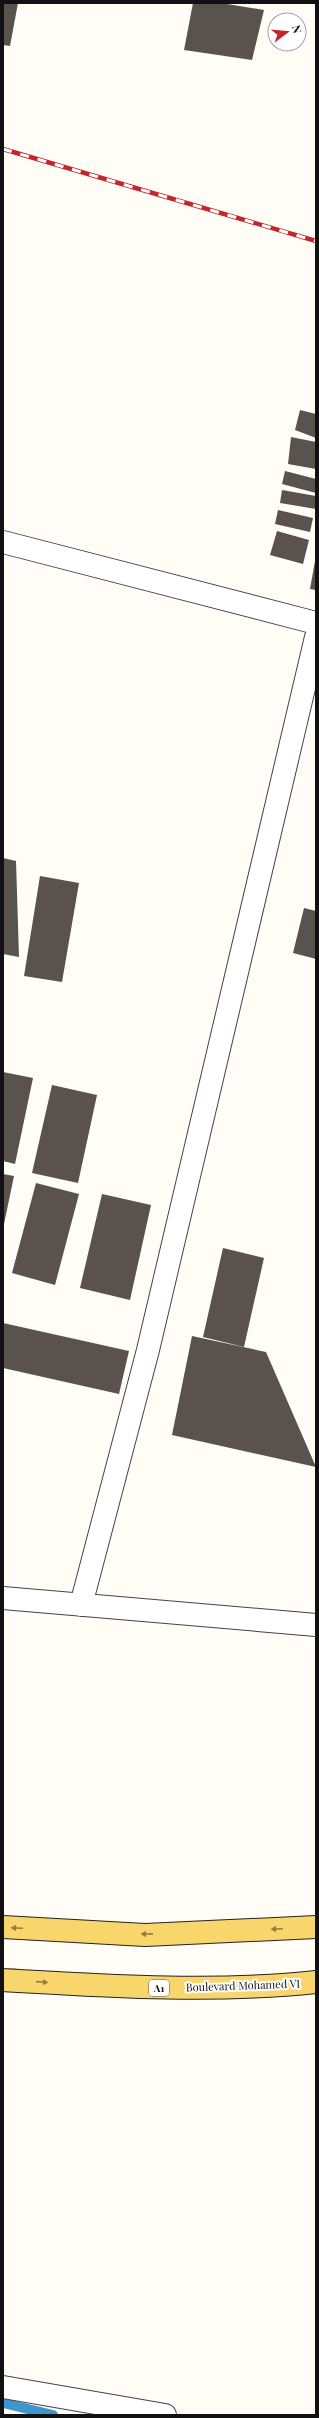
<svg xmlns="http://www.w3.org/2000/svg" width="319" height="2418" font-family="'Playfair Display',serif">
  <style>
    .lines { fill: none; stroke-linecap: round; stroke-linejoin: round }
    .stream { stroke: #3f96cf; stroke-width: 10 }
    .building { fill: #5a524d }
    .minor-casing { stroke: #444; stroke-width: 24 }
    .primary-casing { stroke: #222; stroke-width: 24 }
    .minor { stroke: #fff; stroke-width: 22 }
    .primary { stroke: #f9d66b; stroke-width: 22 }
    .rail-casing { stroke: #c4262e; stroke-width: 4.5 }
    .rail { stroke: #fff; stroke-width: 3; stroke-dasharray: 9; stroke-linecap: butt }
    .oneway { fill: #917d42 }
    .labels { text-anchor: middle; dominant-baseline: central; stroke-width: 4; stroke-linejoin: round; paint-order: stroke }
    .shield { fill: #fff; stroke: #585858; stroke-width: 1 }
    .shield-label { font-size: 10px; font-weight: bold; fill: #111 }
    .street-label { font-size: 11px; fill: #111; stroke: #fff }
  </style>
  <rect width="100%" height="100%" fill="#fffdf5"/>
  <g class="lines">
    <!-- stream -->
    <path class="stream" d="M3,2403L53,2415"/>
  </g>
  <!-- building -->
  <path class="building" d="M3,3H18L10,46L3,45Z
    M193,3H221L264,10L252,60L184,50Z
    M300,410L316,414V438L295,430Z
    M291,437L316,442V469L288,464Z
    M285,471L316,479V493L282,484Z
    M282,490L316,496V509L280,503Z
    M278,510L313,518L310,532L275,524Z
    M277,531L309,540L303,564L270,555Z
    M315,561H316V590L310,589Z
    M3,858L16,861L19,957L3,954Z
    M40,876L79,883L62,982L24,976Z
    M304,908L316,911V959L293,953Z
    M3,1072L33,1078L15,1164L3,1161Z
    M52,1085L97,1095L78,1183L32,1173Z
    M3,1174L14,1176L4,1224H3Z
    M36,1183L79,1194L55,1285L12,1273Z
    M102,1194L151,1205L130,1300L80,1288Z
    M223,1248L264,1258L244,1347L203,1337Z
    M3,1323L129,1351L119,1394L3,1368Z
    M192,1336L266,1352L316,1467L172,1435Z"/>
  <g class="lines">
    <!-- minor casing -->
    <g class="minor-casing">
      <path id="minor" d="M3,542L316,623
        M3,1598L316,1625
        M81,1605L148,1350L316,637
        M3,2387L165,2415"/>
    </g>
    <!-- primary casing -->
    <g class="primary-casing">
      <path id="primary" d="M3,1927L145,1935L316,1927
        M3,1980C107,1986 212,1993 316,1982"/>
    </g>
    <!-- minor -->
    <use href="#minor" class="minor"/>
    <!-- primary -->
    <use href="#primary" class="primary"/>
    <!-- rail casing -->
    <g class="rail-casing">
      <path id="rail" d="M3,149L316,241"/>
    </g>
    <!-- rail -->
    <use href="#rail" class="rail"/>
  </g>
  <!-- one-way arrows -->
  <defs><path id="oneway-solid" d="M-6-.8H1V-3.2L6.5 0L1 3.2V.8H-6Z"/></defs>
  <g class="oneway">
    <use href="#oneway-solid" transform="translate(17 1928) rotate(-177)"/>
    <use href="#oneway-solid" transform="translate(277 1929) rotate(178)"/>
    <use href="#oneway-solid" transform="translate(147 1934) rotate(179)"/>
    <use href="#oneway-solid" transform="translate(42 1982) rotate(4)"/>
  </g>
  <g class="labels">
    <!-- shield labels -->
    <rect class="shield" x="149" y="1980" width="20" height="16" rx="3"/>
    <g class="shield-label">
      <text x="159" y="1988">A1</text>
    </g>
    <!-- street labels -->
    <g class="street-label">
      <text transform="translate(243 1985) rotate(-2)">Boulevard Mohamed VI</text>
    </g>
  </g>
  <!-- border -->
  <rect width="319" height="2418" fill="none" stroke="#111111" stroke-width="8"/>
  <!-- north arrow -->
  <g transform="translate(287 32) rotate(74)"><circle r="19" fill="#ffffff" stroke="#a0a0a0"/>
  <path d="M0-3L7 15L0 10L-7 15Z" fill="#c4262e"/>
  <text y="-6" font-size="11" font-weight="bold" text-anchor="middle" fill="#111111">N</text>
  </g>
</svg>
